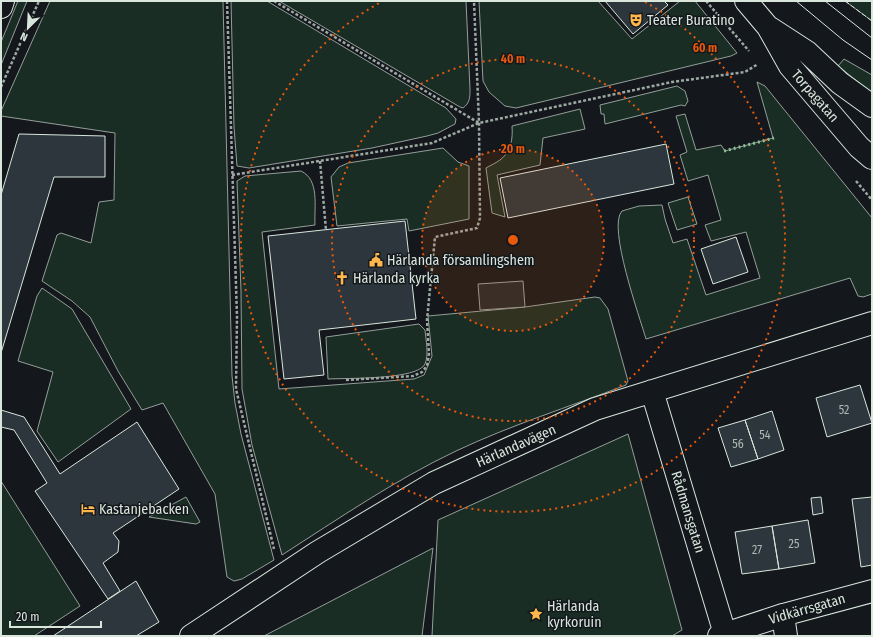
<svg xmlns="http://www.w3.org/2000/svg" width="873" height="637" font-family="'Fira Sans Condensed',sans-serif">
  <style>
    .green { fill: #1a2d24; stroke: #939e99 }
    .parking { fill: #24282b; stroke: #939e99 }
    .building { fill: #2c363c; stroke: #d8e6dc }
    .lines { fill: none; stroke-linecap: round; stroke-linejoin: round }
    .minor-casing { stroke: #d8e6dc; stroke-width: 24 }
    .path { stroke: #9da8a2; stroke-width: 2.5; stroke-dasharray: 3 2; stroke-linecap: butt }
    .minor { stroke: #14181c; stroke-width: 22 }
    .tram { stroke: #d8e6dc; stroke-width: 1 }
    .hedge { stroke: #8ac095; stroke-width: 3; stroke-dasharray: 2 3; stroke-linecap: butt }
    .fence { stroke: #d8e6dc; stroke-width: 1; stroke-dasharray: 5 2; stroke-linecap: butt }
    .ring { fill: none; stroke: #e8590c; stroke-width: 2; stroke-dasharray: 2 4 }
    .labels { text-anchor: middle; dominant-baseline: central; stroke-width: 3; stroke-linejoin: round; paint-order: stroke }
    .number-label { font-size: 12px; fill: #adbab4 }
    .poi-label { font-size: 14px; fill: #d8e6dc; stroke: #14181c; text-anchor: start }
    .street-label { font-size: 14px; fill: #d8e6dc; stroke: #14181c }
    .centre { fill: #e8590c; stroke: #14181c; stroke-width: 2 }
    .ring-label { font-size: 12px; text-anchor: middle; font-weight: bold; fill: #e8590c; stroke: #14181c; stroke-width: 3; stroke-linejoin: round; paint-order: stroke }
  </style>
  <rect width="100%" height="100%" fill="#14181c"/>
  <!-- green -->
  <path class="green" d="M18,1H27L1,65V42Z
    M50,1H223L232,376L235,403L241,434L274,560L242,579L234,581L227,577L215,494L163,403L142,410L118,371L90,317L72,301L42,281L57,235L61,233L91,243L99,202L114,200L115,133L1,116V111Z
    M231,1H267L446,108L456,119L455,124L438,133L427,136L372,148L249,168L237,166L234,127Z
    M279,1H466L470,89C470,97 470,103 463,108L460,107Z
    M479,1H598L632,39L680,1H695L737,53L731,56L516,108L505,106L489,92L483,81Z
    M845,1H872V21Z
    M844,59L872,75V93L838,66Z
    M757,82L765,86L872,218V294L863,297L858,296L850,278L646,339C640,318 607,226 622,211L639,206L662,205L665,219L673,243L687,239L706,295L760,278L746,232L711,241L705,225L721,220L708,175L688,181L680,155L687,152L676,116L685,114L696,150L721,145L725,151L773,138Z
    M677,86L685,91L688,101L685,106L681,105L605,124L604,114H601L600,105Z
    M580,109L585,129L543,138L540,165L497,175L505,217L492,213L486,168C491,165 496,163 500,160C511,152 513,139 512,126Z
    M443,148L458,162L469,166V219L409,231L407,219L337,226L331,177L339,167L348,163Z
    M301,171C320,180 314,207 315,225L262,232L279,389L414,379L424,375L432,356L428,316L525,307L595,297L600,298L608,309L628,381L626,385C569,407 511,425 456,451C395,480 338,519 282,555L252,445L242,389L241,291L237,181L245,176Z
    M688,197L697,224L677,230L668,203Z
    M42,288L72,309L131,409L58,462L37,431L53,372L18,361L37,296Z
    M419,324L425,330C426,340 429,355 425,364C418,380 346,378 328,379L326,337Z
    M628,434L682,630L672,636H432L438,520Z
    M1,481L80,606L34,636H1Z
    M186,497L200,522L196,524L149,517Z
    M433,548L422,636H264Z"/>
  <!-- parking -->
  <path class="parking" d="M523,281L525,307L480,310L478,284Z"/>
  <!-- building -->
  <path class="building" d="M605,1H664L668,5L633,34Z
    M19,134L105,136V177H54L1,353V195Z
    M666,144L674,184L508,218L500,178Z
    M405,221L416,319L319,330L324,375L284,379L268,236Z
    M736,237L748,272L713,284L701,249Z
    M860,385L872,423L827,437L816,398Z
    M1,410L24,417L60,474L137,422L179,489L113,533L119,541L118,552L103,563L120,591L108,599L35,491L47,483L14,430L1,427Z
    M772,411L784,450L758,459L745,420Z
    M745,420L758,459L731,467L718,428Z
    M821,497L823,513L813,515L811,498Z
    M872,497V565L861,567L852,499Z
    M808,520L815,563L779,569L772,526Z
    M772,526L779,569L742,574L735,532Z
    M136,581L159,622L136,636H53Z"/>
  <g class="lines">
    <!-- minor casing -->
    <g class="minor-casing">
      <path id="minor" d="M746,1L768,27L790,66L859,147L872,158
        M1,7L3,1
        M770,28L807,52L840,83L872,106
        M652,391L725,634
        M783,615L786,636
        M191,636L318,552L434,483L595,409L872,323
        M719,636L783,615L872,591"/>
    </g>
    <!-- path -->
    <path class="path" d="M227,1L237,317L236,389L274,549
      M274,1L479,123L672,82L745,72L758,64
      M706,1L749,51
      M1,87L39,1
      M320,161L326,230
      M232,175L432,143L479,123
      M856,181L872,200
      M346,380L413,376L422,372L427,366L429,354L427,320L435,237L477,228L480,218L479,123L474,1"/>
    <!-- minor -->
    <use href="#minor" class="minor"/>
    <!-- tram -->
    <path class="tram" d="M796,1L843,40L872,60
      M825,1L872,38"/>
    <!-- hedge -->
    <path class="hedge" d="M724,151L774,138"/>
    <!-- fence -->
    <path class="fence" d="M845,1L872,21"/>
  </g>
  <!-- distance rings -->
  <circle cx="513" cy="240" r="91" fill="#e8590c" fill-opacity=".12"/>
  <g class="ring">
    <circle cx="513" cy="240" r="91"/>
    <circle cx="513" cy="240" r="181"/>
    <path d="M645 2A272 272 0 1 1 381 2"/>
  </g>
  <!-- icons -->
  <defs>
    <g id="theatre-bare" transform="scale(1.08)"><path d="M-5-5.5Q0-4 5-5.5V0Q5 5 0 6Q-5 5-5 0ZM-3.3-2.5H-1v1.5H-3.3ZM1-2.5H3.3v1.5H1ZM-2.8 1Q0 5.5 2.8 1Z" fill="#ffb74d" stroke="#14181c" stroke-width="2.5" paint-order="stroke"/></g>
    <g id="civic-bare" transform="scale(1.08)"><path d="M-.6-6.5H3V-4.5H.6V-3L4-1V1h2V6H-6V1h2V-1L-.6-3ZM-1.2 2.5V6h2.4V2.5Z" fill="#ffb74d" stroke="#14181c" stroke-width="2.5" paint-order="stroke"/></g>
    <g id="church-bare" transform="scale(1.08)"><path d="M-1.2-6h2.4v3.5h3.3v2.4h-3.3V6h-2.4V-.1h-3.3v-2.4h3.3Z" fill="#ffb74d" stroke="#14181c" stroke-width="2.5" paint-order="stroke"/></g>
    <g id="hotel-bare" transform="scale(1.08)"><path d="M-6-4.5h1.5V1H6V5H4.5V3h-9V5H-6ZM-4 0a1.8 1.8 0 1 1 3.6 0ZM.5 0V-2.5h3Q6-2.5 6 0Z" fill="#ffb74d" stroke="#14181c" stroke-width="2.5" paint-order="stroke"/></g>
    <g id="sight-bare" transform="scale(1.08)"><path d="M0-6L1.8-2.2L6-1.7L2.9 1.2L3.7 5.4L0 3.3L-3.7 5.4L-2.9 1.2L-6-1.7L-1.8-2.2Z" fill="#ffb74d" stroke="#14181c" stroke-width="2.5" paint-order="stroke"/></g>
  </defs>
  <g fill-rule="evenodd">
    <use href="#theatre-bare" x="636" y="20"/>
    <use href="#civic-bare" x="376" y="260"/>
    <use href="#church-bare" x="342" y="278"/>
    <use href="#hotel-bare" x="88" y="509"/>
    <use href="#sight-bare" x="536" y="614"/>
  </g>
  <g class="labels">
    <!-- number labels -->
    <g class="number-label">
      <text x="844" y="410">52</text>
      <text x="765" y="435">54</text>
      <text x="738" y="444">56</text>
      <text x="794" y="544">25</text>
      <text x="757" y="550">27</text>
    </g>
    <!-- poi labels -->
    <g class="poi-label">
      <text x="647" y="20">Teater Buratino</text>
      <text x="387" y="260">Härlanda församlingshem</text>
      <text x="353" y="278">Härlanda kyrka</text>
      <text x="99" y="509">Kastanjebacken</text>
      <text x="547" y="606">Härlanda<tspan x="547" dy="16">kyrkoruin</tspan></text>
    </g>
    <!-- street labels -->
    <g class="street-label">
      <text transform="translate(815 96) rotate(49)">Torpagatan</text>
      <text transform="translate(516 446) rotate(-24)">Härlandavägen</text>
      <text transform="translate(688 512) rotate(73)">Rådmansgatan</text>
      <text transform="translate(807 609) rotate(-16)">Vidkärrsgatan</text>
    </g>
  </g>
  <circle cx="513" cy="240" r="6" class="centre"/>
  <g class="ring-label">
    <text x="705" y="52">60 m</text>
    <text x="513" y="63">40 m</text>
    <text x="513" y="153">20 m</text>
  </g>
  <!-- border -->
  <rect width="873" height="637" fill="none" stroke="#d8e6dc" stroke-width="4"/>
  <!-- north arrow -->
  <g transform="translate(28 28) rotate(204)" stroke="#14181c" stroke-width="3" paint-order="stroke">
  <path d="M0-3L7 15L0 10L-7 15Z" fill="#d8e6dc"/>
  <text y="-6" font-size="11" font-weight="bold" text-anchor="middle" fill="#d8e6dc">N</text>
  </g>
  <!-- scale -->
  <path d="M10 621v6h91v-6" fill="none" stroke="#d8e6dc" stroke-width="2"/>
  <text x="16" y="621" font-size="12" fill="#d8e6dc" stroke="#14181c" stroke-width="3" paint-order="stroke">20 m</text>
</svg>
